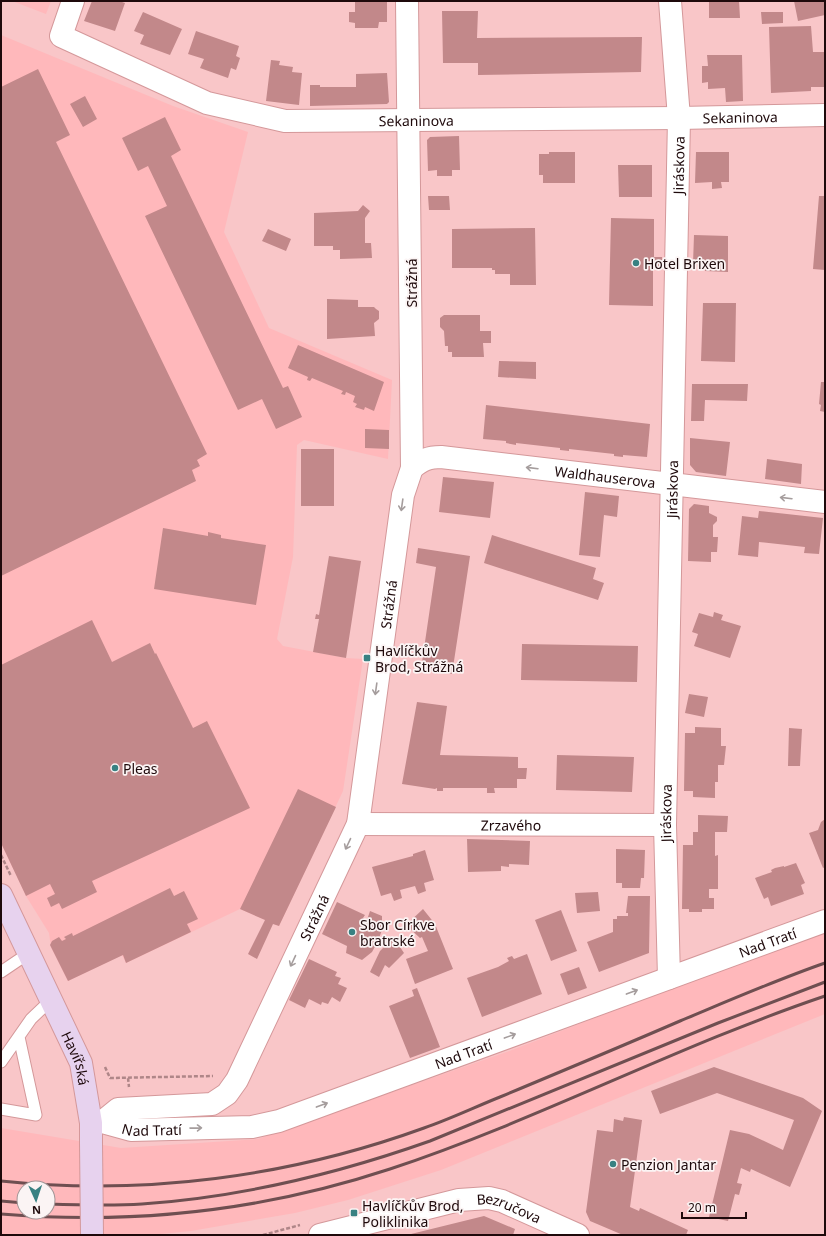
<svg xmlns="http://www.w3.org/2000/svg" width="826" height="1236" font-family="'Noto Sans',sans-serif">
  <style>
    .built { fill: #ffb8bb; fill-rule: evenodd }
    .building { fill: #c2888a }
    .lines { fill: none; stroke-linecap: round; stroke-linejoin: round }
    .lane-casing { stroke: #d4989a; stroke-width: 13 }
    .street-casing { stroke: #d4989a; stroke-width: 24 }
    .secondary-casing { stroke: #d4989a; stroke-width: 24 }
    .path { stroke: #af8688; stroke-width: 2.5; stroke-dasharray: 4 2; stroke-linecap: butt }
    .lane { stroke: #fff; stroke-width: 11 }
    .street { stroke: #fff; stroke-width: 22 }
    .secondary { stroke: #e7d2ee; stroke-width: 22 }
    .rail { stroke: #6f4f51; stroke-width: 3 }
    .secondary-bridge-casing { stroke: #d4989a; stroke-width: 24; stroke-linecap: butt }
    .secondary-bridge { stroke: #e7d2ee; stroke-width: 22 }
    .oneway { stroke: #a59d9d }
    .poi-dot { fill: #388182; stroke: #fbf4f4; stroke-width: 1.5 }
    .labels { text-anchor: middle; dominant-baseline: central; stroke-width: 3.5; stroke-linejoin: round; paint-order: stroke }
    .street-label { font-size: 14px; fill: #1e090b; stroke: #fbf4f4 }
    .poi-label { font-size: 14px; fill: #1e090b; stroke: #fbf4f4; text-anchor: start }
  </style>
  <rect width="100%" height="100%" fill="#f9c6c8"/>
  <!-- built -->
  <path class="built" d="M12,1H51L46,14Z
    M1,35L173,106L248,132L224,232L269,328L392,380L388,459L304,440L297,445L293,557L277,639L283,646L346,658L363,659L343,791L279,926L240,909L126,963L122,955L68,981L51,947L49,933L26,896L1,843Z
    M825,929V1014L441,1170L348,1200L295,1213L191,1231L151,1235L1,1234V1128L121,1148L258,1139L512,1050ZM24,1188H48V1212H24Z"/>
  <!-- building -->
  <path class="building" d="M92,1H119L125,3L115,31L84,21Z
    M355,1H387V22H379L378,28H355V23L349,22V12H355Z
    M709,1H739L740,18H709Z
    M794,1H825V15L798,21Z
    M442,11H478L477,38L642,37L641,72L478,75V63H443Z
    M143,12L182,29L170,55L140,44L144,35L134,31Z
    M761,12H783V23L762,24Z
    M811,26L813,52H825V87H811V91L771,93L769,27Z
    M196,31L239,46L236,56L240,58L236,70L231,68L228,78L200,68L204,59L188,54Z
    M707,55H742L743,101L726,102L725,88L708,89V82L702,83V66H708Z
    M271,60L280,61L279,65L293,67L292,72L302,73L299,105L266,101Z
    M38,69L70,135L56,142L207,454L197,460L200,466L192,470L196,481L1,576V87Z
    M387,73L389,102L387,104L310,106V85H320V87H356V74Z
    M85,96L97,119L83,127L70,104Z
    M165,117L181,150L171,156L283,388L288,386L302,417L276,429L262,399L238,410L145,216L167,206L148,166L138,171L122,138Z
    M459,136L460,170H452V176H437V170L428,171L427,140L430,137Z
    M549,152H575V183H543V175H539V154H549Z
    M696,152H729V182H721L722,188L712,189V182L695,183Z
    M618,165H652V197H619Z
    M428,196H449L450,210H429Z
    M819,196H825V270L813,269Z
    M363,205L370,211L365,218V243H371L372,258L340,259V250H333V246H314V213L358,211Z
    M611,218L654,219V257H662V268H653V306L609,305Z
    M535,228L536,285H510V274H495V270H492V268H452V229Z
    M268,229L291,239L286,251L262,241Z
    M694,235L728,236V272L705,271V264H693Z
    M327,299L358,300V307H374L376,309L379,311V319L374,323L375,336L327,339Z
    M703,303H736L735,362L701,361Z
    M444,315H480V331H491V343H483L484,357H452V352H448V346H445L444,331L440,327V318Z
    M298,345L384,382L374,411L365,407L364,410L355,407L357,404L353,402L355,396L346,392L345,395L341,394L343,391L312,378L310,381L307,380L308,377L288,368Z
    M499,361L536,362V379L498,377Z
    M821,382H825V412L820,411L821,405L819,404Z
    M692,384H748L747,401L705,400L704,421H691Z
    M486,405L650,424L647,457L623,455V457L614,456V454L569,449V451L560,450V448L516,443V445L506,443V441L483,439Z
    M365,429L389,430V449L365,448Z
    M690,438L730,442L726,476L696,472L690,465Z
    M301,449H334V506H301Z
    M767,459L802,464L801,484L765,479Z
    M443,477L494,482L490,518L439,512Z
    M585,492L619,496L617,517L604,515L600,557L579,555Z
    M694,504L709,506V513L717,517V521L713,525V537H718L717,552H711V562L688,561L689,509Z
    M759,511L823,518L819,554L804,553L805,547L759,542L758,557L738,555L742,516L758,518Z
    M163,528L208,536V532L221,535V538L266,545L256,605L154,589Z
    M492,535L596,568L593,579L604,583L598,600L484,563Z
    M418,548L470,556L452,674L421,669L436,567L416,563Z
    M329,556L361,561L346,658L313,652L319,619H315L316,614L319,615Z
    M714,612L723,615L721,620L741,626L730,658L694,646L698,634L692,632L699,613L713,617Z
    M92,620L112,662L150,643L155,654L156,653L193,728L207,721L250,808L92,881L97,892L62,909L59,903L51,907L47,898L55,894L50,884L26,896L1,843V665Z
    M522,644L638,646L637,682L521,680Z
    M689,694L708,697L704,717L685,713Z
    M417,702L447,706L440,755L518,757V768H527L526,779H517V788H494L495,793H487V788H443V791H437V788L435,789L402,784Z
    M695,727L721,728V746H726L724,765H718V782H715V798L693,797V791H684L685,733H695Z
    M789,728L802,729L800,766H788Z
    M557,755L634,757L632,792L556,790Z
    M298,789L336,807L279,926L273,924L257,959L248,954L265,920L240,909Z
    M698,815L728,816L727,832H715V856L718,855V889H709V898H714V909H702V912H689V909H682L683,845H693V832H698Z
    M825,819V867L823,868L809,833L818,830L821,822Z
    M467,839L530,841L529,865L509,864V867L501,866V871L468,872Z
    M616,849L645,850L644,878H641L640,888H622V883H616Z
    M425,850L434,880L424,883L426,891L418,894L415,886L400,890L402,898L394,901L391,893L381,896L372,867L413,856V854Z
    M796,863L805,883L801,885L804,894L771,906L768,897L764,899L755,878L772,872L771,870L775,868L784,866V867Z
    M170,888L174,896L184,891L198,919L187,924L191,932L126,963L123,955L68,981L50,945L52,941L59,937L62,941L66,939L64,937L72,933L73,936Z
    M598,892L600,911L577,913L575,893Z
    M628,896H650L649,953L599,972L587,942L613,932V919H617V916H628V913H626Z
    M337,902L365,915L363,918L367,920L370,911L382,916V930L378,941L372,952L362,960L346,953L347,946L322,934Z
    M423,909L435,924L453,969L415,984L406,959L428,951L422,937L420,938L406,925Z
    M561,910L577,951L551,961L535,920Z
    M391,940L396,945L398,944L404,953L389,968L385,965L379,977L370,972L380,951Z
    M527,954L542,994L482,1017L467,978L498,967L509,961L507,958L512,956L514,959Z
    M309,959L337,972L335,976L341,978L338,984L347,988L340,1002L332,997L328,1004L322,1002L321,1005L309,999L305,1008L289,1000Z
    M579,967L587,988L568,995L560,974Z
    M417,988L440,1047L410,1058L389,1006L414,996L412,990Z
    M714,1067L803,1098L822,1111L790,1187L751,1169L750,1172L741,1168L737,1183L742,1184L739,1195L735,1194L728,1221L709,1217L730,1130L749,1134L783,1150L794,1120L717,1093L660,1114L651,1091Z
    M624,1117L642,1120L630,1207L639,1211L640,1208L688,1230L686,1235H623L590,1221L586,1212L597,1130L613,1132L614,1119L623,1121Z
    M484,1216L515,1229L513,1235H407Z"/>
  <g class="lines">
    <!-- lane casing -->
    <g class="lane-casing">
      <path id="lane" d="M1,972L29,953
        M1,1062L31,1019L52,999
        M1,1109L36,1115L19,1037"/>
    </g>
    <!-- street casing -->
    <g class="street-casing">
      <g id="street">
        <path id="s1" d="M73,1L61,36L207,103L285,121L679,118L825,115"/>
        <path id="s2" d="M412,468C422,460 428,457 441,457L825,502"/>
        <path id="s3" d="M358,824L665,825"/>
        <path id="s4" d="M669,978L665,825L679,118L670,1"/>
        <path id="s5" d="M102,1122L118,1109L212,1104L227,1094L237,1080L358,824L403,495L412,468L407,1"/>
        <path id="s6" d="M91,1123L102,1122L131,1130L252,1127L279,1121L825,921"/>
        <path id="s7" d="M320,1235L459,1200L489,1198L502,1201L578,1235"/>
      </g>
    </g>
    <!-- secondary casing -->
    <g class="secondary-casing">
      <g id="secondary">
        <path id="s8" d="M1,895L81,1063L91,1123V1143"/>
      </g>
    </g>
    <!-- path -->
    <path class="path" d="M1,855L11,876
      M105,1067L110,1078L213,1076
      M128,1078L129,1087
      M263,1235L300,1225"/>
    <!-- lane -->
    <use href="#lane" class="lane"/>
    <!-- street -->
    <use href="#street" class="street"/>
    <!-- secondary -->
    <use href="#secondary" class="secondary"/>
    <!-- rail -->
    <path class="rail" d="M1,1181C144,1196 289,1177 424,1128C450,1119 475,1107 500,1097C560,1072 620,1047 680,1021C728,1001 776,980 825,963
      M1,1201L24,1203
      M48,1204C79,1205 111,1206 142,1204C241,1197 337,1174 430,1141L718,1023L825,982
      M1,1214C134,1225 263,1211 390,1169C538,1120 677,1046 825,996"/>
    <!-- secondary-bridge casing -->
    <g class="secondary-bridge-casing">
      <path id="secondary-bridge" d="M91,1143L92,1235"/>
    </g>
    <!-- secondary-bridge -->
    <use href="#secondary-bridge" class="secondary-bridge"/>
  </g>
  <!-- one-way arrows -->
  <defs><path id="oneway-shaft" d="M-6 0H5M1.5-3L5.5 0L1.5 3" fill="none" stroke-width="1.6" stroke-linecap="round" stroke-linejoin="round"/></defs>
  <g class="oneway">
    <use href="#oneway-shaft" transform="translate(532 468) rotate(-173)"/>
    <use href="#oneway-shaft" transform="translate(786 498) rotate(-173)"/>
    <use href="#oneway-shaft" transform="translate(402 505) rotate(98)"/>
    <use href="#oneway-shaft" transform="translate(376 689) rotate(98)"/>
    <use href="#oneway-shaft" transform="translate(348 844) rotate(115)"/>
    <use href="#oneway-shaft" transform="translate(293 961) rotate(115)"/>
    <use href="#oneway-shaft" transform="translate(632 992) rotate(-20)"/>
    <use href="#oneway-shaft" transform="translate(510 1036) rotate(-20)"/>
    <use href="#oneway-shaft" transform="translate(322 1105) rotate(-20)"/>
    <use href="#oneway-shaft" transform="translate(196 1128) rotate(-1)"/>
  </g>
  <!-- markers -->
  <g class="poi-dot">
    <circle cx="636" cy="263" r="4"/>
    <rect x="363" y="654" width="8" height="8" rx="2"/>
    <circle cx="115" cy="768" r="4"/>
    <circle cx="352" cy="932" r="4"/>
    <circle cx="613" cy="1164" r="4"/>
    <rect x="350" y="1209" width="8" height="8" rx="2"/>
  </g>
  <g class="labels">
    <!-- street labels -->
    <g class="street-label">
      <text stroke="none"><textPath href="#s1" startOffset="733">Sekaninova</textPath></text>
      <text stroke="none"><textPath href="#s1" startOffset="409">Sekaninova</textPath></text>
      <text stroke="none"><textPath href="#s4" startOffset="813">Jiráskova</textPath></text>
      <text transform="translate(411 283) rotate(-90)">Strážná</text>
      <text stroke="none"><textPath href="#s2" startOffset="197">Waldhauserova</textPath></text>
      <text stroke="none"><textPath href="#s4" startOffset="489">Jiráskova</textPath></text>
      <text stroke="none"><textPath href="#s5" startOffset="655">Strážná</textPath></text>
      <text stroke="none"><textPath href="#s4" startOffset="165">Jiráskova</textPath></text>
      <text stroke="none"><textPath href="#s3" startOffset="153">Zrzavého</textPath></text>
      <text stroke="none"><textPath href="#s5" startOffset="330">Strážná</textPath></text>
      <text stroke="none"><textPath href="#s6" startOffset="710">Nad Tratí</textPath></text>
      <text stroke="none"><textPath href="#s6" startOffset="386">Nad Tratí</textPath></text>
      <text stroke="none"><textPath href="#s8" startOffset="180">Havířská</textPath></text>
      <text stroke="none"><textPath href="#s6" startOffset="62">Nad Tratí</textPath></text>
      <text stroke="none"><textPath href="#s7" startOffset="195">Bezručova</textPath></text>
    </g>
    <!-- poi labels -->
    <g class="poi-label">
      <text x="644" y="263">Hotel Brixen</text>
      <text x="375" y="650">Havlíčkův<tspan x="375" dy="16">Brod, Strážná</tspan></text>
      <text x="123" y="768">Pleas</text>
      <text x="360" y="924">Sbor Církve<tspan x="360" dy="16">bratrské</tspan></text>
      <text x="621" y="1164">Penzion Jantar</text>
      <text x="362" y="1205">Havlíčkův Brod,<tspan x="362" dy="16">Poliklinika</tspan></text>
    </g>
  </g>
  <!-- border -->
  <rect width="826" height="1236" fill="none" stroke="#1e090b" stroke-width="4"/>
  <!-- north arrow -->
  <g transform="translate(36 1200) rotate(177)"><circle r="19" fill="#fbf4f4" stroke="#a39697"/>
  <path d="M0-3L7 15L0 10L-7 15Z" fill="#388182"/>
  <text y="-6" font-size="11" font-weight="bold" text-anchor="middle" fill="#1e090b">N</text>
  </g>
  <!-- scale -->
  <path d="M682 1212v6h64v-6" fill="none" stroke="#1e090b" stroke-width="2"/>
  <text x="688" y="1212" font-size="12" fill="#1e090b" stroke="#fbf4f4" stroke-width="3" paint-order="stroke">20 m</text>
</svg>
